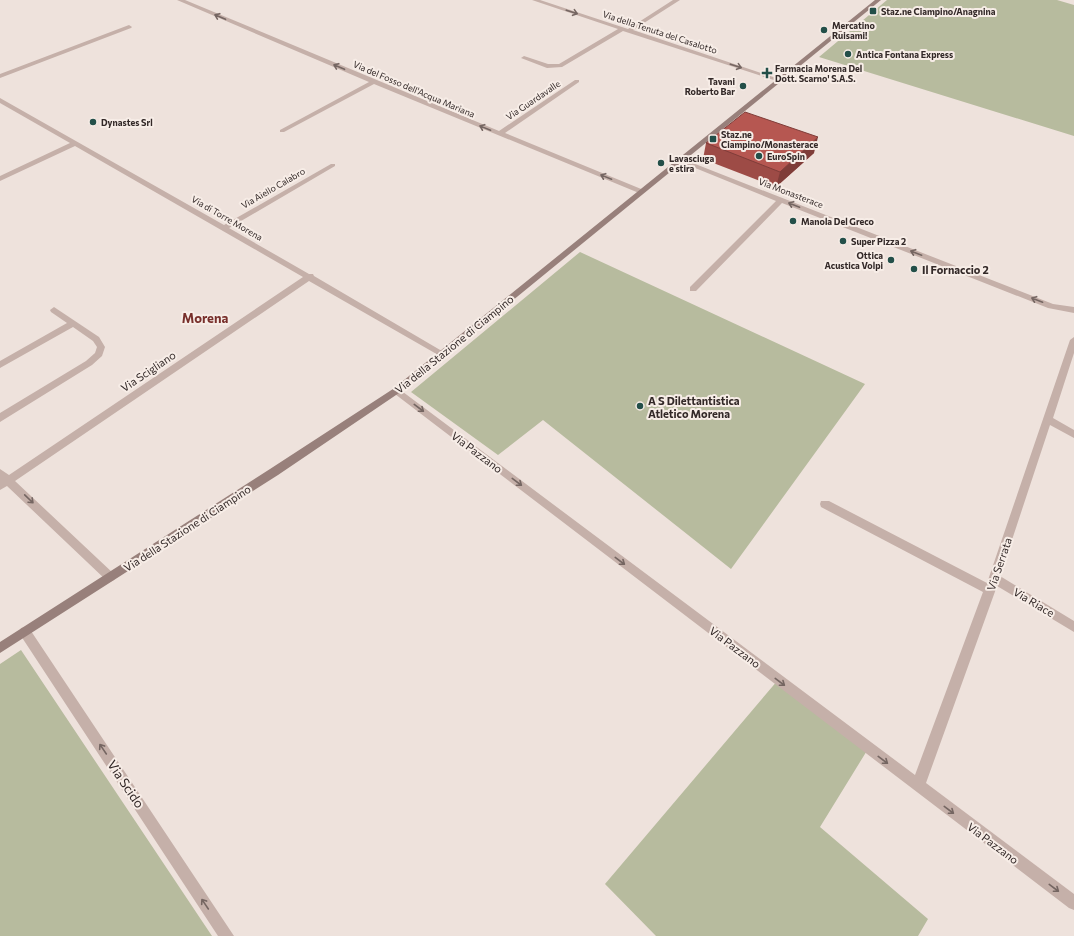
<svg xmlns="http://www.w3.org/2000/svg" width="1074" height="936" font-family="Commissioner,sans-serif">
  <style>
    .green { fill: #b7bb9e }
    .lines { fill: none; stroke-linecap: round; stroke-linejoin: round }
    .street { fill: #c5b0a9; fill-rule: evenodd }
    .secondary { fill: #98807b; fill-rule: evenodd }
    .wall { fill: #9d4b46 }
    .shaded-wall { fill: #7f3d39 }
    .building { fill: #b65751; stroke: #7f3d39 }
    .oneway { stroke: #756662 }
    .poi-dot { fill: #234f49; stroke: #f7ede7; stroke-width: 1.5 }
    .labels { text-anchor: middle; dominant-baseline: central; stroke-width: 4; stroke-linejoin: round; paint-order: stroke }
    .far-poi-label { font-size: 9px; font-weight: bold; fill: #332928; stroke: #f7ede7; text-anchor: start }
    .far-street-label { font-size: 9px; fill: #332928; stroke: #f7ede7 }
    .poi-label { font-size: 11px; font-weight: bold; fill: #332928; stroke: #f7ede7; text-anchor: start }
    .street-label { font-size: 11px; fill: #332928; stroke: #f7ede7 }
    .quarter-label { font-size: 13px; font-weight: bold; fill: #782f2b; stroke: #f7ede7 }
    .near-street-label { font-size: 13px; fill: #332928; stroke: #f7ede7 }
  </style>
  <rect width="100%" height="100%" fill="#eee2dc"/>
  <!-- green -->
  <path class="green" d="M887,0H1057L1074,5V136L819,57Z
    M580,252L865,384L731,569L543,420L498,455L411,392Z
    M21,650L212,936H0V664Z
    M778,680L868,749L820,827L928,919L918,936H656L605,884Z"/>
  <g class="lines">
    <!-- street -->
    <path class="street" d="M177,0H185L499,131L575,80H579V82L505,133L646,191L639,193L374,84L284,132H280V130L369,82Z
      M532,0H540L628,29L673,0H680L633,30L782,80L777,81L623,31L562,67L547,68L521,58L524,56L548,64H559L618,29Z
      M129,25L132,27L131,28L0,78V74Z
      M0,98L224,225L331,164H335V166L229,228L309,274H313L314,276L447,354L443,357L440,356L309,281L15,481L114,574L116,577L114,580L110,582L106,580L7,486L0,490V469L9,475L303,277L75,146L0,181V176L70,143L0,103Z
      M680,158L1053,304L1074,307V313L1048,308L782,203L696,291H690V287L776,201L678,161V159Z
      M54,307L99,337L105,347L102,356L92,365L0,422V413L86,361L95,353L97,347L93,341L73,327L0,368V361L67,323L51,312L50,310Z
      M1074,337V353L1053,418L1074,430V438L1050,425L1000,576L1074,621V632L997,586L926,783L1074,894V910L1069,908L391,391L396,388L399,389L915,775L983,592L821,507L820,504L821,501H829L987,583L1070,340Z
      M25,627L29,628L234,936H218L21,636L19,632L21,628Z"/>
    <!-- secondary -->
    <path class="secondary" d="M875,0H881L399,393L278,475L0,653V642L270,469L393,389Z"/>
  </g>
  <!-- wall -->
  <path class="wall" d="M706,143L814,153L776,187L703,159Z"/>
  <!-- shaded-wall -->
  <path class="shaded-wall" d="M818,137L814,153L776,187L780,172Z"/>
  <!-- building -->
  <path class="building" d="M745,112L818,137L780,172L706,143Z"/>
  <!-- one-way arrows -->
  <defs><path id="oneway-shaft" d="M-6 0H5M1.5-3L5.5 0L1.5 3" fill="none" stroke-width="1.6" stroke-linecap="round" stroke-linejoin="round"/></defs>
  <g class="oneway">
    <use href="#oneway-shaft" transform="translate(572 12) rotate(18)"/>
    <use href="#oneway-shaft" transform="translate(220 17) rotate(-157)"/>
    <use href="#oneway-shaft" transform="translate(736 66) rotate(18)"/>
    <use href="#oneway-shaft" transform="translate(339 67) rotate(-157)"/>
    <use href="#oneway-shaft" transform="translate(485 128) rotate(-158)"/>
    <use href="#oneway-shaft" transform="translate(606 177) rotate(-158)"/>
    <use href="#oneway-shaft" transform="translate(794 205) rotate(-159)"/>
    <use href="#oneway-shaft" transform="translate(916 253) rotate(-159)"/>
    <use href="#oneway-shaft" transform="translate(1037 300) rotate(-159)"/>
    <use href="#oneway-shaft" transform="translate(419 408) rotate(37)"/>
    <use href="#oneway-shaft" transform="translate(517 482) rotate(37)"/>
    <use href="#oneway-shaft" transform="translate(29 499) rotate(44)"/>
    <use href="#oneway-shaft" transform="translate(620 561) rotate(37)"/>
    <use href="#oneway-shaft" transform="translate(780 682) rotate(37)"/>
    <use href="#oneway-shaft" transform="translate(103 749) rotate(-124)"/>
    <use href="#oneway-shaft" transform="translate(883 760) rotate(37)"/>
    <use href="#oneway-shaft" transform="translate(949 810) rotate(37)"/>
    <use href="#oneway-shaft" transform="translate(1054 888) rotate(37)"/>
    <use href="#oneway-shaft" transform="translate(205 904) rotate(-124)"/>
  </g>
  <!-- markers -->
  <g class="poi-dot">
    <rect x="869" y="7" width="8" height="8" rx="2"/>
    <circle cx="824" cy="30" r="4"/>
    <circle cx="848" cy="54" r="4"/>
    <path d="M765 67h4v4h4v4h-4v4h-4v-4h-4v-4h4z"/>
    <circle cx="743" cy="86" r="4"/>
    <circle cx="93" cy="122" r="4"/>
    <rect x="709" y="135" width="8" height="8" rx="2"/>
    <circle cx="759" cy="156" r="4"/>
    <circle cx="661" cy="163" r="4"/>
    <circle cx="793" cy="221" r="4"/>
    <circle cx="843" cy="241" r="4"/>
    <circle cx="891" cy="260" r="4"/>
    <circle cx="914" cy="269" r="4"/>
    <circle cx="640" cy="406" r="4"/>
  </g>
  <g class="labels">
    <!-- far-poi labels -->
    <g class="far-poi-label">
      <text x="881" y="11">Staz.ne Ciampino/Anagnina</text>
      <text x="832" y="25">Mercatino<tspan x="832" dy="10">Ruisami!</tspan></text>
      <text x="856" y="54">Antica Fontana Express</text>
      <text x="775" y="68">Farmacia Morena Del<tspan x="775" dy="10">Dott. Scarno' S.A.S.</tspan></text>
      <text x="735" y="81" text-anchor="end">Tavani<tspan x="735" dy="10">Roberto Bar</tspan></text>
      <text x="101" y="122">Dynastes Srl</text>
      <text x="721" y="134">Staz.ne<tspan x="721" dy="10">Ciampino/Monasterace</tspan></text>
      <text x="767" y="156">EuroSpin</text>
      <text x="669" y="158">Lavasciuga<tspan x="669" dy="10">e stira</tspan></text>
      <text x="801" y="221">Manola Del Greco</text>
      <text x="851" y="241">Super Pizza 2</text>
      <text x="883" y="255" text-anchor="end">Ottica<tspan x="883" dy="10">Acustica Volpi</tspan></text>
    </g>
    <!-- far-street labels -->
    <g class="far-street-label">
      <text transform="translate(660 32) rotate(18)">Via della Tenuta del Casalotto</text>
      <text transform="translate(414 89) rotate(23)">Via del Fosso dell'Acqua Mariana</text>
      <text transform="translate(533 100) rotate(-34)">Via Guardavalle</text>
      <text transform="translate(273 188) rotate(-30)">Via Aiello Calabro</text>
      <text transform="translate(791 193) rotate(21)">Via Monasterace</text>
      <text transform="translate(227 218) rotate(30)">Via di Torre Morena</text>
    </g>
    <!-- poi labels -->
    <g class="poi-label">
      <text x="922" y="269">Il Fornaccio 2</text>
      <text x="648" y="400">A S Dilettantistica<tspan x="648" dy="13">Atletico Morena</tspan></text>
    </g>
    <!-- street labels -->
    <g class="street-label">
      <text transform="translate(454 344) rotate(-39)">Via della Stazione di Ciampino</text>
      <text transform="translate(148 371) rotate(-34)">Via Scigliano</text>
      <text transform="translate(477 452) rotate(37)">Via Pazzano</text>
      <text transform="translate(187 528) rotate(-33)">Via della Stazione di Ciampino</text>
      <text transform="translate(999 564) rotate(-71)">Via Serrata</text>
      <text transform="translate(1034 602) rotate(31)">Via Riace</text>
      <text transform="translate(735 647) rotate(37)">Via Pazzano</text>
      <text transform="translate(993 843) rotate(37)">Via Pazzano</text>
    </g>
    <!-- quarter labels -->
    <g class="quarter-label">
      <text x="205" y="318">Morena</text>
    </g>
    <!-- near-street labels -->
    <g class="near-street-label">
      <text transform="translate(126 784) rotate(56)">Via Scido</text>
    </g>
  </g>
</svg>
